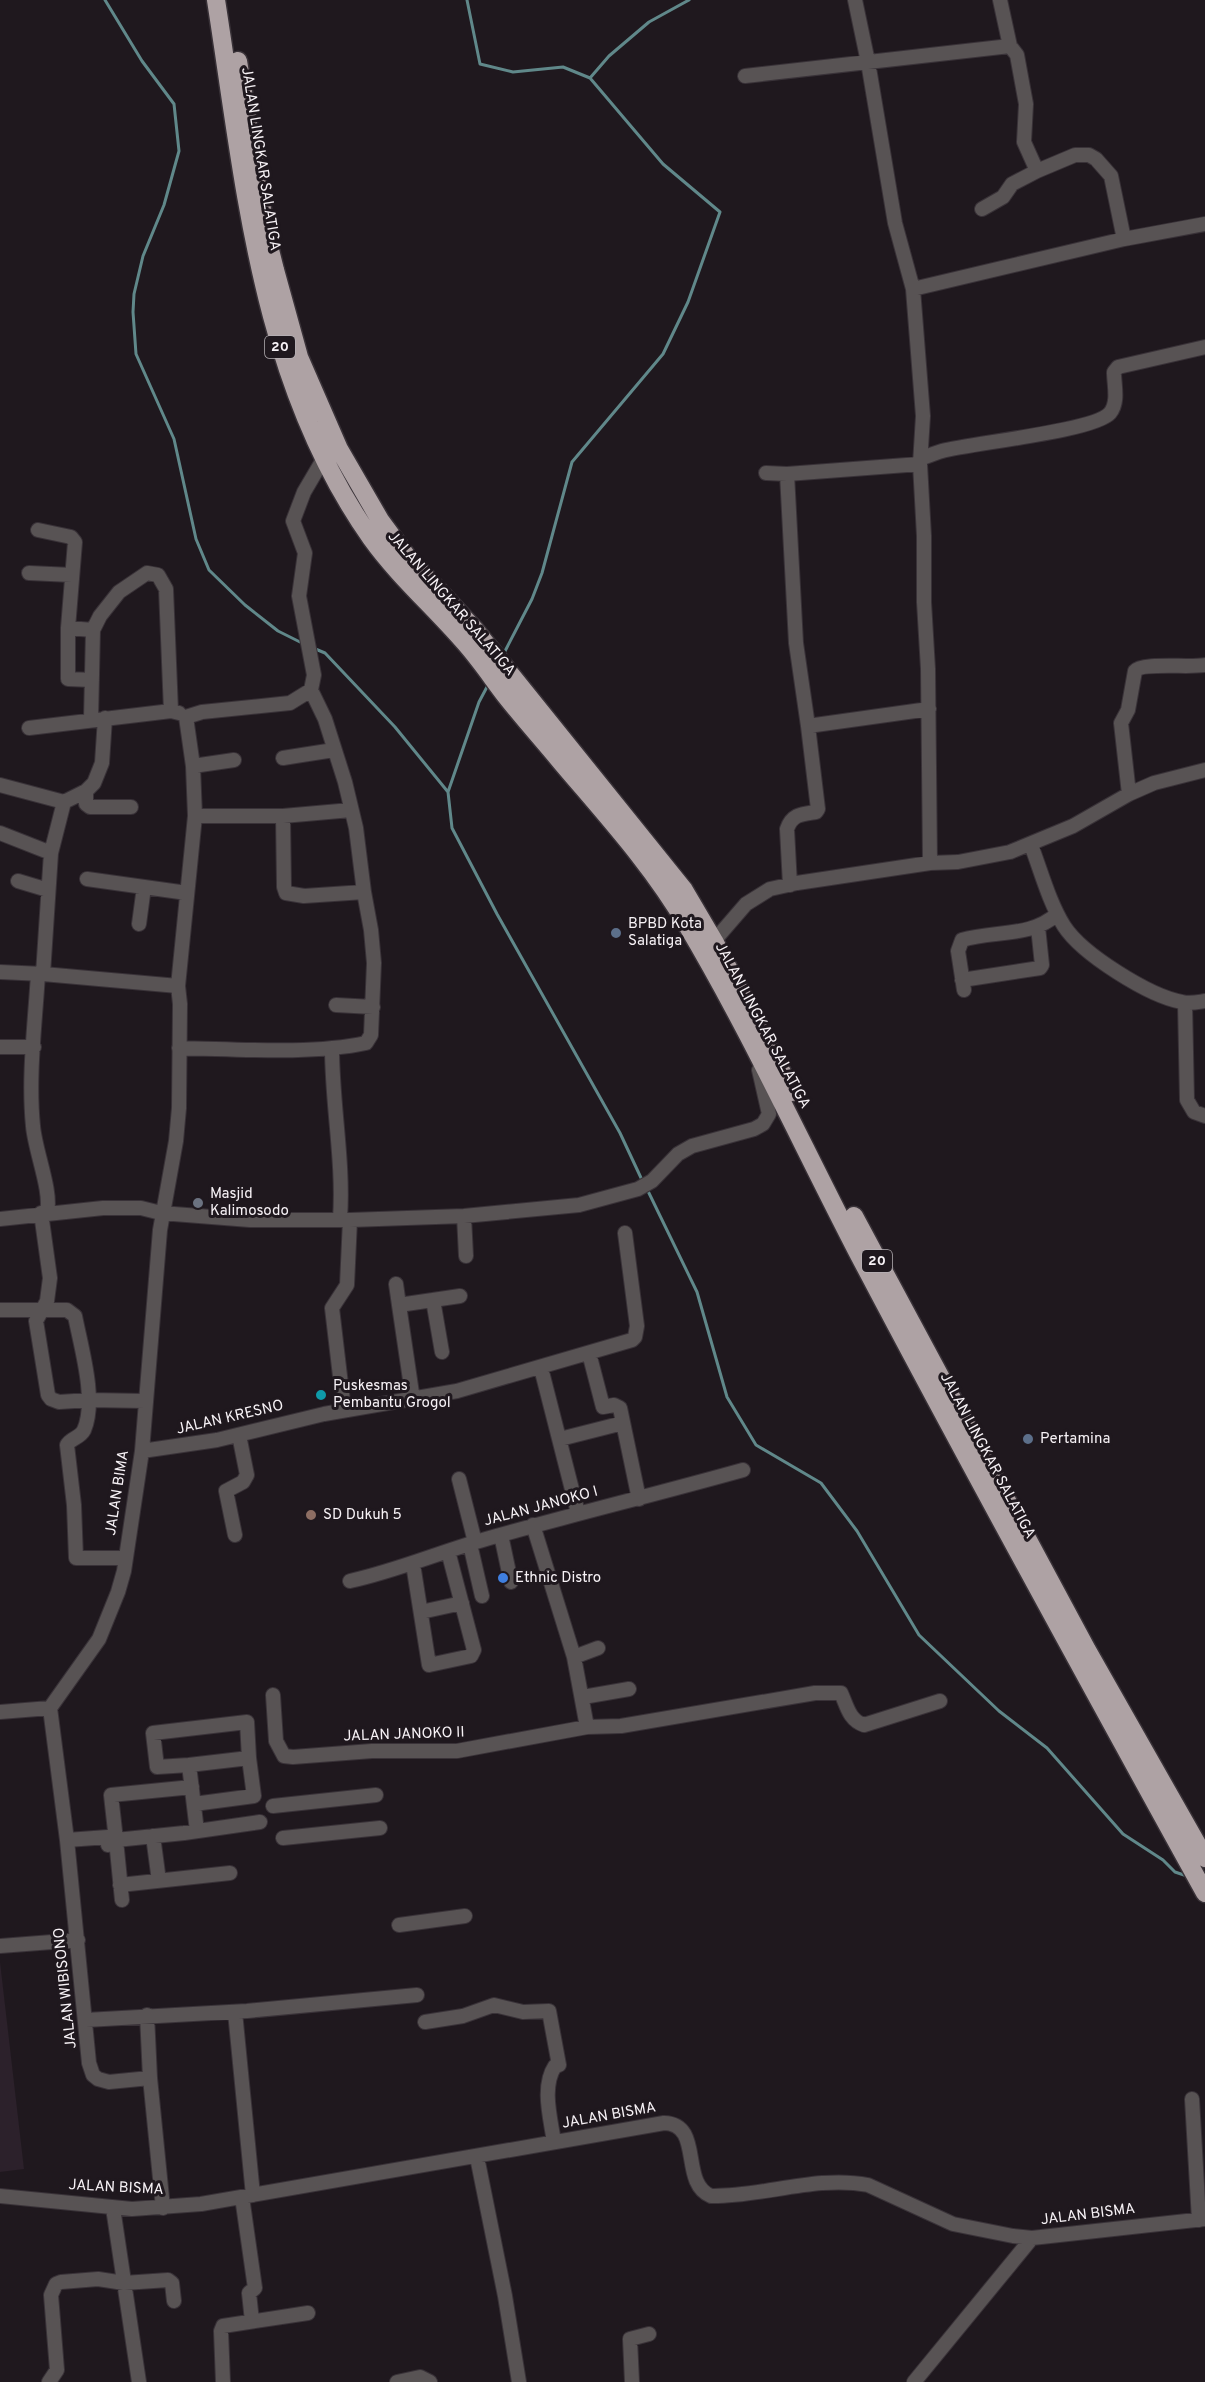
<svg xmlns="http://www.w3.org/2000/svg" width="1205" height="2382" font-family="Overpass,sans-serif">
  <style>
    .built { fill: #2c212b }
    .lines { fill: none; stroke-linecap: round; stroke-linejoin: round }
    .stream { stroke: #60888a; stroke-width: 3 }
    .minor-casing { stroke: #393238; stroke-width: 16 }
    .highway-casing { stroke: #393238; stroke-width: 21 }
    .minor { stroke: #585354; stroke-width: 14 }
    .highway { stroke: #aea2a4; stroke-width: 18 }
    .service-dot { fill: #5c6f8a; stroke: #1f181e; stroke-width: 2 }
    .worship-dot { fill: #6b7280; stroke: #1f181e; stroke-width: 2 }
    .culture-dot { fill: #0f9aa8; stroke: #1f181e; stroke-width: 2 }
    .education-dot { fill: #8d6e63; stroke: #1f181e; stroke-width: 2 }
    .shop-dot { fill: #3f7fe0; stroke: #1f181e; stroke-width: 2 }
    .labels { text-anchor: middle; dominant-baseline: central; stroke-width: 6; stroke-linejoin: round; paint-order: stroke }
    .shield { fill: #1f181e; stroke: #b6b1b5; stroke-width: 1.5 }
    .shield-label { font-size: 14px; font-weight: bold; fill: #f7f2f6 }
    .street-label { font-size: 15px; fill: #f7f2f6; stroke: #1f181e }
    .poi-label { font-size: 15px; fill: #f7f2f6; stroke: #1f181e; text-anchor: start }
  </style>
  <rect width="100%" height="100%" fill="#1f181e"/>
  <!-- built -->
  <path class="built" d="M0,1962L24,2169L0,2172Z"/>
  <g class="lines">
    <!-- stream -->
    <path class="stream" d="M105,0L142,61L174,104L179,151L164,205L143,256L134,294L133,312L136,354L174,439L196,539L209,570L245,605L278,631L304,644
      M467,0L480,64L513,72L563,67L590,78L663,164L720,212L688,302L663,354L572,462L542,573L532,599L503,655
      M590,78L609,56L649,22L689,0
      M313,648L325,653L395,727L448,792
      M488,685L479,702L448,792L452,828L497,914L620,1133L642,1180
      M647,1189L697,1292L727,1397L756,1445L821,1483L857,1531L919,1635L999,1711L1047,1748L1123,1834L1163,1860L1175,1872L1187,1876"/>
    <!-- minor casing -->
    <g class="minor-casing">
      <path id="minor" d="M855,0L868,62L895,223L913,289L923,416L920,464L924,536V602L928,669L930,863
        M1000,0L1010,46
        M745,76L1010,46L1017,55L1026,104L1024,142L1037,171
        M982,209L1003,197L1012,184L1037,171L1075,155H1089L1096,159L1111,176L1124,239
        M913,289L1124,239L1205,224
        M920,459C928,456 935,453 942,451C972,443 1095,431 1110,413C1119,402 1114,385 1114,372L1118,367L1205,347
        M766,473L787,474L920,464
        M787,474L796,643L808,726L929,709
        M38,530L71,537L75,542L68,628
        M29,573L72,575
        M92,680L68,679V628L93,630
        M91,719L93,630L100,616L119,592L147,573L158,575L166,589L171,711
        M29,728L171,711L179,713
        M283,758L334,750
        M193,766L234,760
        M0,785L64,802L86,791L94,783L102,763L105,718
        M86,791V804L90,807H131
        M1129,794L1121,723L1128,710L1135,671C1142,662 1190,668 1205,665
        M195,816H283L351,810
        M283,816L284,887L286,893L304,896L364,892
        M0,833L51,853
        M1031,845C1041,871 1049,902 1064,926C1082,954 1149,996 1182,1002C1190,1004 1198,1002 1205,1001
        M87,879L187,893
        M18,881L48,890
        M790,885L787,829C792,814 802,814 816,812L818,809L808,726
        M139,924L144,887
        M714,941L746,904L770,889L797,883L930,863L958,862L1010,852L1073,826L1129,794L1154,783L1205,770
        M0,972L43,974L178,986
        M38,974C35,1024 28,1077 33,1126C35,1151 52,1191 47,1212
        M43,974L51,853L64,802
        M962,980L1040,968L1042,965L1038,927
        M964,990L958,951L962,940C994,930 1031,938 1057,914
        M1185,1003L1187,1100L1194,1112L1205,1116
        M336,1005L373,1007
        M0,1047H34
        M179,1048C236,1049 310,1055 366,1043L371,1035L374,963L371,930L364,892L356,828L345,782L325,719L311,690
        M332,1048C332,1105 344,1162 340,1219
        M41,1213L50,1278L47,1301L36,1321L48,1395L51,1399L59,1402L90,1400L145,1401
        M464,1216L466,1256
        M0,1219L103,1208H141L161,1213L250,1220H350L464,1216L579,1205L638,1189L652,1181L678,1154L692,1146L754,1129L763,1124L769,1114L759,1070
        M396,1284L399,1305
        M433,1300L442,1352
        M0,1310H67L75,1316C81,1347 97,1400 84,1430C80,1438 71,1438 67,1445L74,1505L76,1558H125
        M589,1353L603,1407L614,1405L620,1408L639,1499
        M541,1368L578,1513
        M413,1400L399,1305L460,1296
        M344,1410L332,1308L347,1285L350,1220
        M560,1439L623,1423
        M142,1451L217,1440L324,1414L457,1391L632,1340L635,1337L637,1326L625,1233
        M459,1479L475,1542
        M533,1525L574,1657L587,1727
        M235,1535L226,1491L243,1482L247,1475L239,1435
        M501,1535L511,1582
        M470,1544L482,1596
        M413,1564L429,1665L471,1656L474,1650L448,1551
        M350,1581C396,1571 440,1552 486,1539C571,1515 657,1494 743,1470
        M421,1612L462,1603
        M574,1657L598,1648
        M273,1695L276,1741L284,1756L293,1757L372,1751H457L587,1727L621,1726L815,1693H841C847,1706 849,1720 864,1725L940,1701
        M583,1697L629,1689
        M50,1708L67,1840L89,2063L93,2075L98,2079L109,2082L150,2078L163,2208
        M0,1712L50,1708L99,1639L118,1592L124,1571L142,1451L160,1230L176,1141L179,1108L180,1004L178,986L195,816L193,766L186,717L202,712L290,703L311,690L314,675L299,596L305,553L293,521L304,492L324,458L329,455
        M189,1765L157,1767L153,1733L247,1722L249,1758L189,1765L197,1831
        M194,1804L254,1796L249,1758
        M273,1806L376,1795
        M153,1836L159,1881
        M283,1838L380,1828
        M67,1840L108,1837L116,1840L184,1833L260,1822
        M116,1840L111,1795L192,1787
        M108,1845L116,1840L122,1900
        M120,1885L230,1873
        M399,1925L465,1916
        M0,1946L78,1940
        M235,2012L253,2195
        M147,2015L150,2078
        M86,2020L247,2011L417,1995
        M425,2022L463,2016L494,2005L523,2012L549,2011L559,2065L555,2066C541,2087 551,2120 554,2142
        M1192,2099L1199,2220
        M477,2157L505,2296L519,2382
        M0,2196L132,2209L201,2204L664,2123C704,2124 679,2183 711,2196C763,2197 816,2175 868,2185L953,2224L1013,2236L1032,2238L1205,2219
        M242,2197L255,2288L249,2293L252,2321
        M113,2208L139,2382
        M49,2382L57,2370L51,2295L56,2284L61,2282L98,2279L124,2283L168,2280L172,2283L174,2301
        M223,2382L221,2331L223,2326L308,2313
        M397,2382L420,2377L430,2382
        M632,2382L630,2339L649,2334
        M914,2382L1032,2238"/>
    </g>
    <!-- highway casing -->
    <g class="highway-casing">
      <path id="highway" d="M216,0C245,184 260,381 371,538C399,577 434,607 465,643C480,660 492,678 505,695C523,718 542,739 561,762C605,814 652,865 687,925C750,1031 801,1143 858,1253C971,1468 1088,1681 1205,1893
        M238,61L266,234L275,270L299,357L339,449L380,520L408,558L475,630L684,890L714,941L792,1092
        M854,1216L1087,1650L1205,1858"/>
    </g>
    <!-- minor -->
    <use href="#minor" class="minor"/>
    <!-- highway -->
    <use href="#highway" class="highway"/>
  </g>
  <!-- markers -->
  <g class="service-dot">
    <circle cx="616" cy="933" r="6"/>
    <circle cx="1028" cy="1439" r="6"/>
  </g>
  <circle class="worship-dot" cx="198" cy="1203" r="6"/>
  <circle class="culture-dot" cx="321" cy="1395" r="6"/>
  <circle class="education-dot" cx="311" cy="1515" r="6"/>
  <circle class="shop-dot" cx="503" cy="1578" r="6"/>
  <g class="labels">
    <!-- shield labels -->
    <g class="shield">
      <rect x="265" y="336" width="30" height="22" rx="4.5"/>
      <rect x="862" y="1250" width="30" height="22" rx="4.5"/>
    </g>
    <g class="shield-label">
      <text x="280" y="347">20</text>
      <text x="877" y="1261">20</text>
    </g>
    <!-- street labels -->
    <g class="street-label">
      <text transform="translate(260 159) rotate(81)">JALAN LINGKAR SALATIGA</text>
      <text transform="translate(451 604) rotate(49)">JALAN LINGKAR SALATIGA</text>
      <text transform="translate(762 1026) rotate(62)">JALAN LINGKAR SALATIGA</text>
      <text transform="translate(230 1418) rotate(-13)">JALAN KRESNO</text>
      <text transform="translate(987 1456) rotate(62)">JALAN LINGKAR SALATIGA</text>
      <text transform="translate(118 1493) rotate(-81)">JALAN BIMA</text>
      <text transform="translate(541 1507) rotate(-15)">JALAN JANOKO I</text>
      <text transform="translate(404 1735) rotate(-2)">JALAN JANOKO II</text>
      <text transform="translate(66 1988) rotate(-96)">JALAN WIBISONO</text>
      <text transform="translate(609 2116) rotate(-10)">JALAN BISMA</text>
      <text transform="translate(116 2188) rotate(3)">JALAN BISMA</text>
      <text transform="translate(1088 2215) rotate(-7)">JALAN BISMA</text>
    </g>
    <!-- poi labels -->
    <g class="poi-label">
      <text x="628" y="924">BPBD Kota<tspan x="628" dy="17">Salatiga</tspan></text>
      <text x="210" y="1194">Masjid<tspan x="210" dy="17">Kalimosodo</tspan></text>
      <text x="333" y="1386">Puskesmas<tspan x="333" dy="17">Pembantu Grogol</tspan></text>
      <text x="1040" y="1439">Pertamina</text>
      <text x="323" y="1515">SD Dukuh 5</text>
      <text x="515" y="1578">Ethnic Distro</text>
    </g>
  </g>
</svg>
